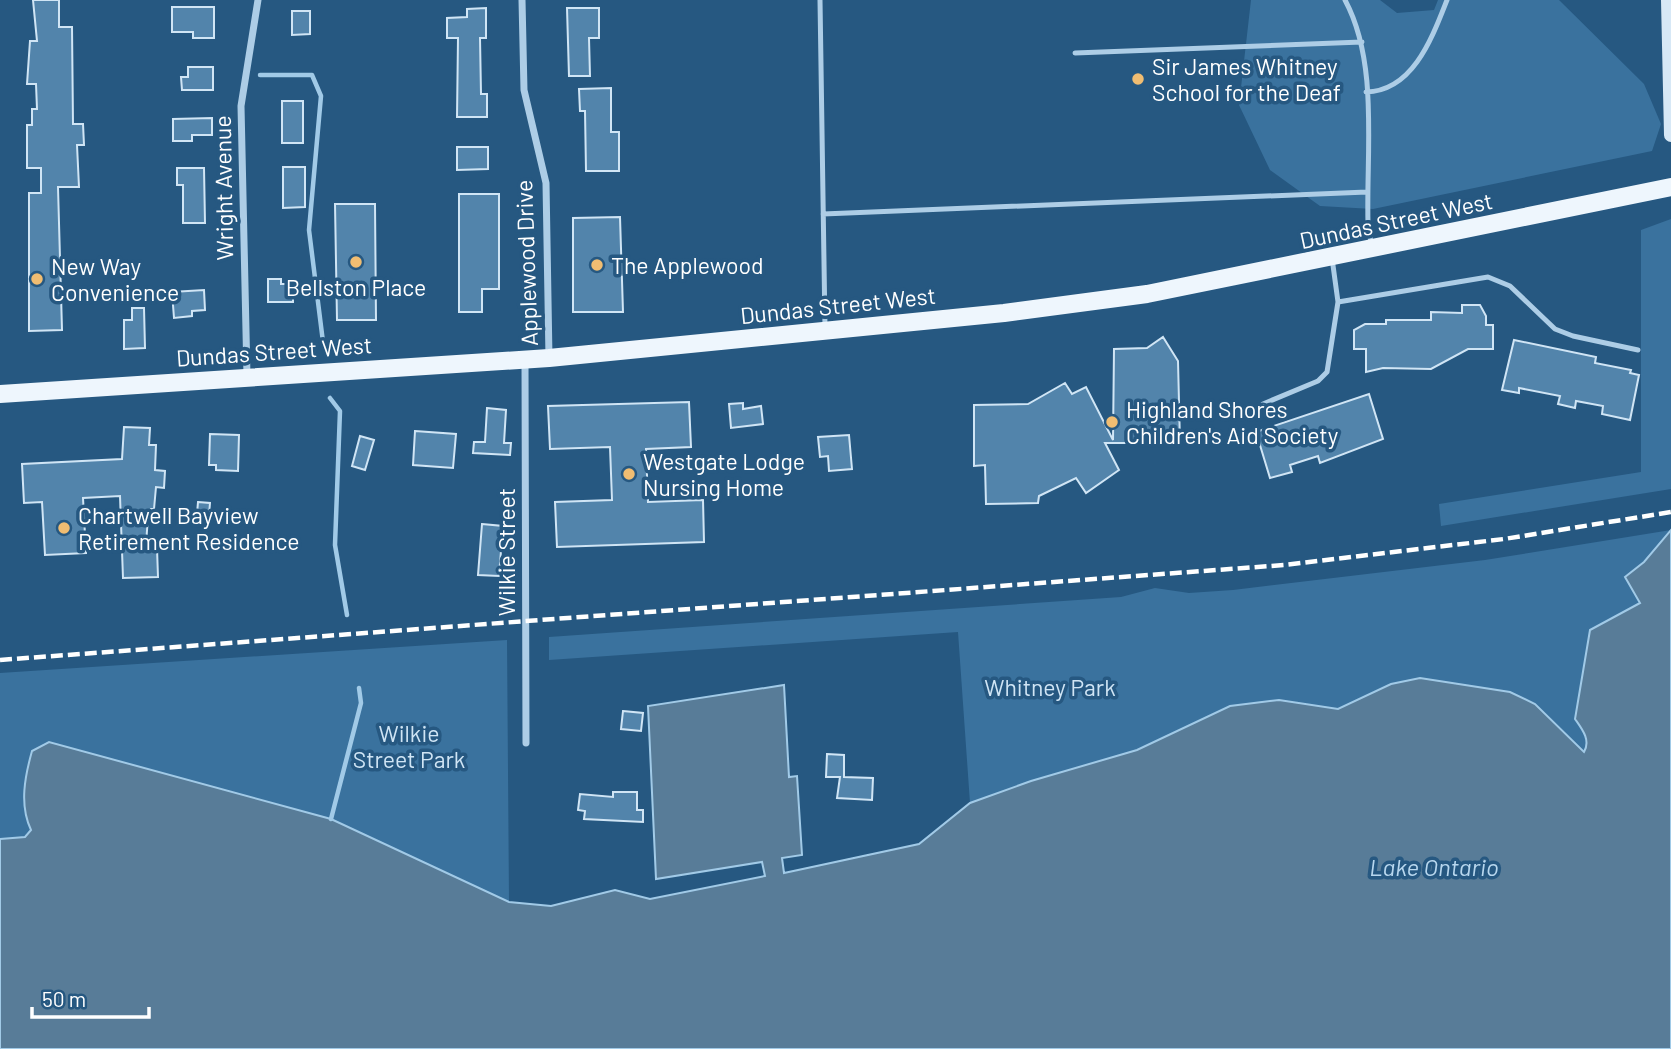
<svg xmlns="http://www.w3.org/2000/svg" width="1671" height="1049" font-family="Barlow,sans-serif">
  <style>
    .green { fill: #3a729e }
    .water { fill: #587c98; stroke: #a1cae7; stroke-width: 2 }
    .lines { fill: none; stroke-linecap: round; stroke-linejoin: round }
    .stream { stroke: #a1cae7; stroke-width: 4.5 }
    .building { fill: #5284ab; stroke: #d0e5f5; stroke-width: 2 }
    .lane { stroke: #adcde6; stroke-width: 5 }
    .street { stroke: #adcde6; stroke-width: 7 }
    .secondary { stroke: #d7e8f6; stroke-width: 14 }
    .primary { stroke: #eef6fd; stroke-width: 18 }
    .rail { stroke: #fff; stroke-width: 4.5; stroke-dasharray: 12 5; stroke-linecap: butt }
    .poi-dot { fill: #f0bd72; stroke: #265881; stroke-width: 2.5 }
    .labels { text-anchor: middle; dominant-baseline: central; stroke-width: 7; stroke-linejoin: round; paint-order: stroke }
    .poi-label { font-size: 23px; fill: #fff; stroke: #265881; text-anchor: start }
    .street-label { font-size: 23px; fill: #fff; stroke: #265881 }
    .park-label { font-size: 23px; fill: #d0e5f5; stroke: #265881 }
    .water-label { font-size: 24px; font-style: italic; fill: #b8d7ee; stroke: #265881 }
  </style>
  <rect width="100%" height="100%" fill="#265881"/>
  <!-- green -->
  <path class="green" d="M1251,0H1380L1397,13L1434,10L1438,0H1559L1644,84L1661,124L1652,151L1373,209L1320,206L1270,170L1239,105Z
    M1671,219V489L1441,526L1439,504L1641,472V230Z
    M1671,530L1644,562L1625,577L1640,603L1575,718C1582,730 1591,740 1584,753L1535,704L1510,692L1420,678L1391,684L1338,709L1279,700L1230,706L1137,750L1031,781L970,803L958,632L549,660V637L1121,597L1155,588L1189,593L1233,590L1485,560Z
    M507,640L509,902L331,819L31,830L25,837L0,839V673Z"/>
  <!-- water -->
  <path class="water" d="M1671,530V1049H0V839L25,837L31,830C19,805 25,776 32,751L49,742L331,819L509,902L551,906L615,890L650,899L765,876L762,862L656,879L648,706L784,685L789,777L797,776L802,855L782,858L784,873L919,844L970,803L1031,781L1137,750L1230,706L1279,700L1338,709L1391,684L1420,678L1510,692L1535,704L1584,752C1591,740 1582,729 1575,719L1590,630L1640,603L1625,577L1644,562Z"/>
  <g class="lines">
    <!-- stream -->
    <path class="stream" d="M260,75H312L321,96L309,230L323,342
      M330,398L340,411L335,545L347,615
      M331,819L361,703L359,688"/>
  </g>
  <!-- building -->
  <path class="building" d="M33,0H59V27H72L73,124H83L84,145H77L79,187H58L62,330L29,331V193H41V168H27V125H32V109H37L36,84H27L30,41H37Z
    M172,7H214V38H193V32H172Z
    M486,8V38H480L481,94H487V117H457L458,38H447V18L467,17V9Z
    M567,8H599V38H589L590,76H569Z
    M292,11H310V34L292,35Z
    M188,67H213V90H182L181,77H188Z
    M611,88V132H619V171H586L585,111H580L579,89Z
    M282,101H303V143H282Z
    M212,118V135H192V141H173V119Z
    M457,147H488V169L457,170Z
    M283,167H305V207L283,208Z
    M177,168H204L205,223H183V185H177Z
    M459,194H499V289H482V312H459Z
    M335,204H375L376,320H337Z
    M620,217L623,312H573V218Z
    M268,279H281V284H293V302H268Z
    M204,290L205,310L192,311V316L174,318L172,292Z
    M1462,305H1480L1486,316V325H1493V349H1468L1431,369L1383,368L1366,372V349H1354V330L1365,324H1386V320H1431V312L1462,313Z
    M132,308H144L145,348L124,349V320H132Z
    M1163,337L1178,361L1180,443H1105L1119,470L1086,493L1076,478L1039,496L1038,503L986,504L985,465L974,466V405L1028,404L1065,383L1072,394L1086,387L1113,440L1114,349L1147,348Z
    M1514,340L1596,357L1595,363L1631,370L1630,373L1639,375L1630,420L1602,414L1603,406L1576,401L1575,408L1558,404L1560,396L1519,388V393L1502,390Z
    M1369,394L1383,439L1320,463L1318,456L1290,465L1292,472L1270,478L1256,432Z
    M689,402L691,447L646,449L648,502L703,500L704,542L557,547L555,502L612,500L610,447L550,449L548,406Z
    M743,403V409L761,406L763,424L731,428L729,404Z
    M487,408L506,410L504,443H511L510,455L473,453L474,442H485Z
    M124,427L150,428L149,445H156L155,470L165,471L164,488L156,487L154,509H151V517H148L146,544L157,548L158,577L123,578L120,496L83,498L86,553L45,555L42,502L24,503L22,464L122,459Z
    M415,431L456,434L453,468L413,465Z
    M210,434L239,435L238,471L216,470V465H209Z
    M849,435L852,469L829,471L828,456L820,457L818,437Z
    M360,436L374,440L365,470L352,466Z
    M198,502L210,503L209,515L197,514Z
    M482,524L503,526L499,576L478,575Z
    M623,711L643,713L641,731L621,729Z
    M827,754L844,755V777L873,778L872,800L837,798L840,777H826Z
    M613,792H637V810H643V822L584,819L585,811L578,810L580,794L613,797Z"/>
  <g class="lines">
    <!-- lane -->
    <path class="lane" d="M820,0L825,328
      M1345,0C1379,63 1366,152 1368,223L1371,243
      M1075,53L1362,42
      M1366,92C1413,91 1432,38 1447,0
      M823,214L1367,192
      M1332,258L1338,302L1488,277L1510,286L1555,329L1573,336L1638,350
      M1263,404L1318,381L1327,372L1338,302"/>
    <!-- street -->
    <path class="street" d="M522,0L524,90L546,183L549,358
      M525,361L526,743
      M247,376L241,106L258,0"/>
    <!-- secondary -->
    <path class="secondary" d="M1668,0L1671,135"/>
    <!-- primary -->
    <path class="primary" d="M0,394L549,358L1004,313L1147,294L1671,187"/>
    <!-- rail -->
    <path class="rail" d="M0,660L1284,565L1504,539L1671,512"/>
  </g>
  <!-- markers -->
  <g class="poi-dot">
    <circle cx="1138" cy="79" r="7"/>
    <circle cx="356" cy="262" r="7"/>
    <circle cx="597" cy="265" r="7"/>
    <circle cx="37" cy="279" r="7"/>
    <circle cx="1112" cy="422" r="7"/>
    <circle cx="629" cy="474" r="7"/>
    <circle cx="64" cy="528" r="7"/>
  </g>
  <g class="labels">
    <!-- poi labels -->
    <g class="poi-label">
      <text x="1152" y="66">Sir James Whitney<tspan x="1152" dy="26">School for the Deaf</tspan></text>
      <text x="611" y="265">The Applewood</text>
      <text x="51" y="266">New Way<tspan x="51" dy="26">Convenience</tspan></text>
      <text x="356" y="287" text-anchor="middle">Bellston Place</text>
      <text x="1126" y="409">Highland Shores<tspan x="1126" dy="26">Children's Aid Society</tspan></text>
      <text x="643" y="461">Westgate Lodge<tspan x="643" dy="26">Nursing Home</tspan></text>
      <text x="78" y="515">Chartwell Bayview<tspan x="78" dy="26">Retirement Residence</tspan></text>
    </g>
    <!-- street labels -->
    <g class="street-label">
      <text transform="translate(223 188) rotate(-91)">Wright Avenue</text>
      <text transform="translate(1396 220) rotate(-12)">Dundas Street West</text>
      <text transform="translate(526 263) rotate(-92)">Applewood Drive</text>
      <text transform="translate(838 305) rotate(-6)">Dundas Street West</text>
      <text transform="translate(274 351) rotate(-4)">Dundas Street West</text>
      <text transform="translate(506 552) rotate(-90)">Wilkie Street</text>
    </g>
    <!-- park labels -->
    <g class="park-label">
      <text x="1050" y="687">Whitney Park</text>
      <text x="409" y="733">Wilkie<tspan x="409" dy="26">Street Park</tspan></text>
    </g>
    <!-- water labels -->
    <g class="water-label">
      <text x="1434" y="866">Lake Ontario</text>
    </g>
  </g>
  <!-- scale -->
  <path d="M32 1007v10h117v-10" fill="none" stroke="#ffffff" stroke-width="3.5"/>
  <text x="42" y="1007" font-size="21" fill="#ffffff" stroke="#265881" stroke-width="5" paint-order="stroke">50 m</text>
</svg>
